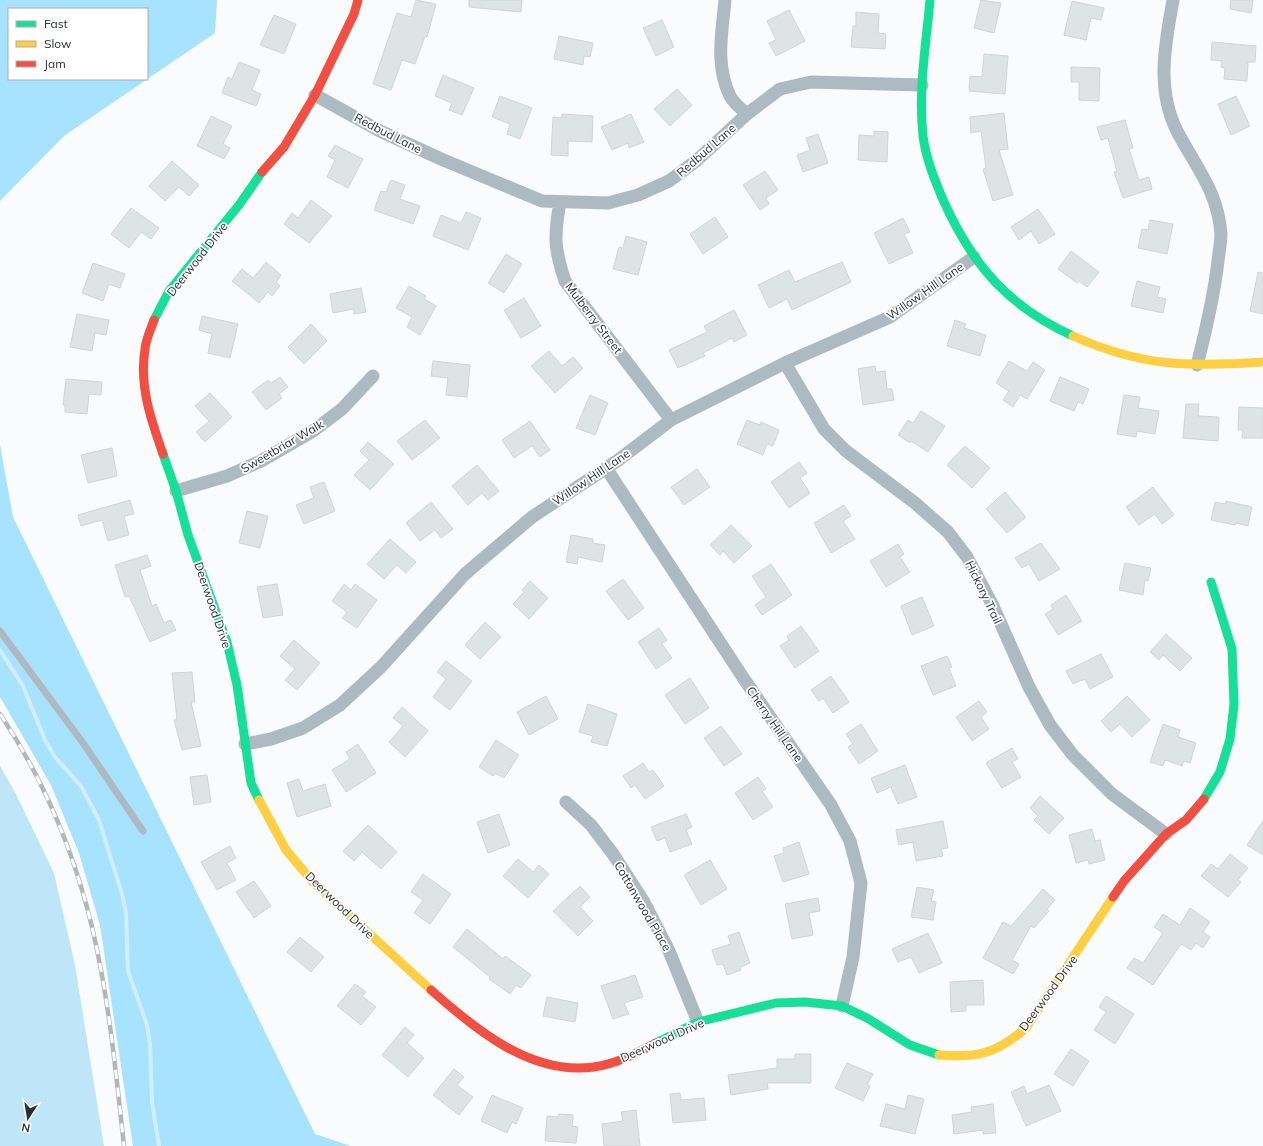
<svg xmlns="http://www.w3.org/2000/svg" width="1263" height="1146" font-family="Mulish,sans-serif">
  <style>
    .green { fill: #bfe5f9 }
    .forest { fill: #a7e2fe; fill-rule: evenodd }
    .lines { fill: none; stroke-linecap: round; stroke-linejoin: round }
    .stream { stroke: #d2eefc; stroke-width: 4 }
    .building { fill: #dee3e5; stroke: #d1d5d7 }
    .lane { stroke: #adbac1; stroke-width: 7 }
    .street { stroke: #adbac1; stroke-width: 13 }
    .fast { stroke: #16e098; stroke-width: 9 }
    .slow { stroke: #ffcf43; stroke-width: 9 }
    .jam { stroke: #f24e42; stroke-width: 9 }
    .rail-casing { stroke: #afb7bb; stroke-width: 4.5 }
    .rail { stroke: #fff; stroke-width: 3; stroke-dasharray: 9; stroke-linecap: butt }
    .labels { text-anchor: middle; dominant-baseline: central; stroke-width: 3.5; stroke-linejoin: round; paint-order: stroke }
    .street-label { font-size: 12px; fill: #2a3034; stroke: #fff }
  </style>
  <rect width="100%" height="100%" fill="#f9fbfc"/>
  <!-- green -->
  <path class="green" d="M0,766L15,792L54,873L75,965L104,1146H0Z"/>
  <!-- forest -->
  <path class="forest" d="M0,0H217L215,33L64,136L0,201ZM9,9H147V79H9Z
    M0,445L13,517L315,1134L351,1146H133L100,925L79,853L51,785L0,697Z"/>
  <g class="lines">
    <!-- stream -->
    <path class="stream" d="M0,650L23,686L45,740L55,757L81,786L99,820L122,894L126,913L128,971L147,1025L150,1044L152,1102L159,1146"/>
  </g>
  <!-- building -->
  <path class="building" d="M416,0L436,4L427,37L425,36L415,64L402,60L391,90L373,84L397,13L411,17Z
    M469,0H522L521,12L469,7Z
    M981,0L1001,3L994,33L974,28Z
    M1231,0H1253L1251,13L1230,9Z
    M1072,1L1104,8L1101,20L1091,18L1086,40L1064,35Z
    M789,10L805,41L776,56L769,43L776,40L767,21Z
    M856,12L879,14L878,33L886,34L885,49L851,47L853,26H856Z
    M274,15L296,24L284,54L260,45Z
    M662,20L674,47L656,56L643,28Z
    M559,36L593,43L590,57L584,56L583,65L554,59Z
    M1212,42L1256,46L1255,62H1248L1247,81L1224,79L1225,68L1221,67L1222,61L1211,60Z
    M984,54L1008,56L1005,94L969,91L970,76L982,77Z
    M239,62L260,70L252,90L261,94L256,106L222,93L228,77L232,79Z
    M1071,67L1100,68L1099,101L1079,100V82H1071Z
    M443,75L474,88L462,115L449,110L452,103L435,96Z
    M677,89L692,105L670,126L654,109Z
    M500,96L532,108L520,139L507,134L510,124L492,117Z
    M1236,96L1250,126L1231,135L1218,104Z
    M1004,113L1008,149L999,150L1013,195L993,201L983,169L986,168L981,131L971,133L970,117Z
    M562,114L593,116L592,142L568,141V156L551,155L553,117L562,118Z
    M631,114L644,142L629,148L628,143L612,150L601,127Z
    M211,116L232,126L223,144L230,148L224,159L197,146Z
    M1125,120L1133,148L1129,149L1139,180L1149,177L1152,189L1123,198L1114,172L1117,171L1108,138L1101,140L1097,127Z
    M874,131L888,132L887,162L858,160L859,135L874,136Z
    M818,134L828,163L803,172L797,155L810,150L806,138Z
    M335,145L363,159L348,188L327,177L335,160L328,156Z
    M172,161L199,185L189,196L179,187L165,201L149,186Z
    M765,171L778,190L766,198L769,204L760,210L743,185Z
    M391,180L405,185L400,199L420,206L413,224L374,210L381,191L386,192Z
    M311,200L332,216L309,243L284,224L292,213L298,218Z
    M131,208L159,228L151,239L141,232L129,248L111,234Z
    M1038,209L1055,234L1039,244L1031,231L1019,240L1011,227Z
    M466,212L481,218L468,250L433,236L441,215L461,223Z
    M715,217L728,237L703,254L690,234Z
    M903,218L910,232L904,234L913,253L889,264L874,233Z
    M1150,220L1173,224L1167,254L1138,248L1142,229L1148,230Z
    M626,236L647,242L638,275L613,269L619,247L623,248Z
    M1071,251L1099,272L1087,287L1079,281L1077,283L1058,269Z
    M506,254L522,264L504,293L488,283Z
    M266,262L281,275L276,282L280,286L272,296L268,292L259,303L232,281L242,269L253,278Z
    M842,262L851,282L792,310L787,299L769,308L758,285L789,270L795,282Z
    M93,263L125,274L120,288L109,284L103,301L82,293Z
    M1258,272L1263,273V314L1250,311Z
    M1137,281L1160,287L1157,297L1166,299L1163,313L1131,306Z
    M409,286L426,296L424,299L436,306L420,335L407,327L412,317L396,308Z
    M361,288L366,312L354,314V309L333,313L330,294Z
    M524,298L541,326L521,338L504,310Z
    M734,310L747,335L734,342L732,338L703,353L705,356L678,368L669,350L707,332L704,326Z
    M77,314L109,320L106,335L95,333L92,351L70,347Z
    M202,316L238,324L230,358L208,353L212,334L199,330Z
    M955,320L966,324L964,328L986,335L980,356L947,346Z
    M311,324L327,341L304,364L288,347Z
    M549,351L562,366L573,357L583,368L555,393L531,366Z
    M433,361L470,365L467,397L446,395L448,378L431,376Z
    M1009,361L1027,371L1033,362L1045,370L1027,399L1020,395L1013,407L1003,400L1009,391L996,383Z
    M875,366L876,372L885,371L887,389H892L894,400L863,405L858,369Z
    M280,377L288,387L279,394L282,398L266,410L252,392L268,380L271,383Z
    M1060,377L1089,389L1083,404L1078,402L1074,411L1050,401Z
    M66,379L102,382L101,395L89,394L87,414L65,412V405H63Z
    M210,393L232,417L205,442L196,432L209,421L195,406Z
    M590,395L608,403L595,435L576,428Z
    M1124,395L1140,397L1138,408L1159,411L1155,434L1137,431L1136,437L1117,434Z
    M1186,404H1199L1198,416L1219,417L1218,441L1183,438Z
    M1239,407L1263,408V438H1242L1243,430H1238Z
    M921,411L945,426L928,452L911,441L910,443L898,435L908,420L913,423Z
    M425,420L440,438L412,460L397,441Z
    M747,420L760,425L761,422L779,430L773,446L767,444L763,455L737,444Z
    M530,421L550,450L540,457L532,446L514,458L502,440Z
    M368,442L394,464L370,490L354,475L369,460L360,451Z
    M965,446L990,468L972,488L947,465Z
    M112,448L117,476L88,483L81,455Z
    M799,462L807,473L800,478L810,493L789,508L771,482Z
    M477,465L499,491L488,500L482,493L468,505L452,486Z
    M697,469L710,487L684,505L671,487Z
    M324,482L335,511L304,524L296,505L314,498L310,487Z
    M1153,487L1174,515L1162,524L1155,514L1139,525L1126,507Z
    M1005,492L1026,517L1007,533L986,509Z
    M130,500L134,514L124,516L129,535L108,541L102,520L81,526L78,515Z
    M1226,501L1252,507L1248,526L1236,523L1235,525L1211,520L1215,502L1225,504Z
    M431,502L453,529L441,538L435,530L420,541L406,523Z
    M844,505L851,516L843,521L855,539L831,553L814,523Z
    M247,511L268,516L260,548L239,543Z
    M731,525L752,546L734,563L723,551L720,555L710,545Z
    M571,535L593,539V543L605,545L602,562L578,557L577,564L566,562Z
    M390,539L416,562L406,573L397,565L384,579L367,564Z
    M1041,543L1060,569L1039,581L1029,564L1022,568L1015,558Z
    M898,544L904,554L900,557L910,572L886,587L870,561Z
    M147,555L151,566L140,570L152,606L156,604L164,623L171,620L176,630L150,642L129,596L125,597L115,565Z
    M1125,563L1151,568L1148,581L1145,580L1143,595L1119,590Z
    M771,564L792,595L762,615L755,605L766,597L752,576Z
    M623,579L644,608L628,620L606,591Z
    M530,581L548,598L529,619L513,604L524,592L522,590Z
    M277,584L283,615L263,618L257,587Z
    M344,584L351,590L355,584L377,600L357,628L342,618L347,612L332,601Z
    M1066,595L1082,621L1058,635L1045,614L1053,609L1051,605Z
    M922,597L934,626L912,635L901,606Z
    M485,622L501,637L480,659L465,645Z
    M801,626L819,651L795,668L780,646L789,640L787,636Z
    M659,628L667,640L662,644L672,658L656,669L638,642Z
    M1166,634L1192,658L1180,671L1163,655L1159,660L1150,652Z
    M294,640L320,663L297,690L285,680L295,669L280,656Z
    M1101,654L1113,677L1090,689L1085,679L1073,684L1066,671Z
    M947,656L952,667L949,668L956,686L933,695L921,666Z
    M446,661L472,681L450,710L433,697L446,679L437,672Z
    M192,672L195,702H191L201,746L182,750L174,720H177L172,673Z
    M831,676L849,702L833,713L823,698L819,701L811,690Z
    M690,678L709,708L685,724L665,695Z
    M546,696L558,719L529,735L517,712Z
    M1127,696L1150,720L1132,737L1120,724L1111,732L1101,721Z
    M979,701L987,712L981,717L989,729L972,741L956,717Z
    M588,704L617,714L607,746L591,742L593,736L579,732Z
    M402,707L428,731L405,757L389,742L403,726L393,718Z
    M861,724L878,751L859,764L848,747L853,744L846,734Z
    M1163,724L1180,730L1178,737L1196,743L1190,763L1184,761L1182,766L1165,760L1163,766L1150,762Z
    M721,726L742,754L724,766L704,738Z
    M496,740L519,755L504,778L495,773L493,776L479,767Z
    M358,744L376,773L346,792L332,770L350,759L346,752Z
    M1012,748L1018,759L1012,762L1021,777L1002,788L986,763Z
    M643,763L649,772L653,770L664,786L645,799L635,785L631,788L623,776Z
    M905,765L917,797L898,804L891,787L877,793L871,778Z
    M207,775L211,802L194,805L190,777Z
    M758,777L766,789L762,791L773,807L753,820L735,793Z
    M299,779L303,791L325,784L331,806L297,817L287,783Z
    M1040,796L1064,818L1049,834L1034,820L1038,816L1030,808Z
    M499,814L510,845L488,853L477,822Z
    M686,814L692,827L686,830L692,844L670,852L665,838L657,841L651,827Z
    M943,821L948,848L941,849L943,856L916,861L913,842L899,845L896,830Z
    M1263,821V855L1247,845Z
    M368,825L397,852L381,869L362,852L354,861L343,851Z
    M1092,829L1095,841L1100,840L1105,860L1089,864L1088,860L1076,863L1069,835Z
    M799,842L809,874L783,882L774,856L784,853L783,848Z
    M230,846L236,858L227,863L236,880L217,890L201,862Z
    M1230,854L1248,868L1238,880L1241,882L1228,897L1201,876L1211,864L1218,869Z
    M518,859L533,872L539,865L549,874L528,898L503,876Z
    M710,860L727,889L701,905L684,875Z
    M423,874L451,894L430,924L414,913L423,900L411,892Z
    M254,881L271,906L254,918L236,892Z
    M580,886L590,897L580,907L593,921L578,936L553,911Z
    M917,887L934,890L931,901L936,902L933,920L911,917Z
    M1043,889L1055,900L1047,909L1049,911L1034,928L1031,926L1012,960L1019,964L1013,974L983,958L1003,922L1011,926Z
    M818,898L820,911L809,913L813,935L792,939L785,904Z
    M1190,908L1210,922L1203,932L1210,937L1203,948L1196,943L1191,950L1181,944L1153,985L1127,968L1134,958L1143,963L1163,933L1154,927L1163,914L1180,925Z
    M467,929L503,959L505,956L531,975L521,988L516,985L510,994L489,979L490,977L453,947Z
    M739,932L750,963L740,967L741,970L727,975L723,964L717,965L712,950L731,944L728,936Z
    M928,933L942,963L919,973L911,957L898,962L892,949Z
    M300,937L324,957L311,972L287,952Z
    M635,975L643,997L624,1003L629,1014L613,1019L601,986Z
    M983,980L984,1005H966V1011L951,1012L950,982Z
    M355,984L366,992L362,996L376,1007L361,1025L337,1006Z
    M1106,996L1134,1014L1115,1044L1094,1030L1106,1012L1099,1007Z
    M547,997L578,1003L575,1022L543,1016Z
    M405,1027L414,1035L407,1043L424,1058L408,1077L382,1055Z
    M1071,1049L1089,1061L1073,1086L1054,1074Z
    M795,1054H811V1083H767L768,1089L731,1095L728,1075L777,1068V1059H795Z
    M847,1063L873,1074L867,1085L870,1086L863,1101L835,1088Z
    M454,1069L464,1077L457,1085L473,1097L459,1115L433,1095Z
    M1049,1085L1061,1111L1026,1126L1011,1092L1024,1086L1027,1094Z
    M680,1093L681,1100L704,1098L706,1120L673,1123L670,1094Z
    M492,1095L523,1108L516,1124L512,1122L507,1133L481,1121Z
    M908,1095L924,1099L915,1134L880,1126L886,1104L905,1109Z
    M993,1104L996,1133L983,1134V1130L954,1134L952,1115L972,1112L971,1107Z
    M636,1110L640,1146H604L602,1124L623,1121L621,1112Z
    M559,1114L573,1115L572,1126L578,1127L576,1143L545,1141L547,1116L558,1117Z"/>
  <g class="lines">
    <!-- lane -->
    <path class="lane" d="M0,631L83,743L143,831"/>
    <!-- street -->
    <path class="street" d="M725,0C722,32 715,65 730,96C733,102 741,109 747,114
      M1173,0C1165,44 1156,89 1177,131C1195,166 1218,191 1221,234C1221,242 1219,252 1218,261C1214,296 1206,330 1197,365
      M315,95L380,131L441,159L542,201L608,203L638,195L669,181L696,161L747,114L780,89L811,82L922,85
      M560,202C554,236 554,248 565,281L671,420
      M785,363L824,429L846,451L915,503L948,532L967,557L992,604L1029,687L1050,725L1072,754L1112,794L1166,834
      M606,468L744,679L831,805L850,841L861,883L853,957L842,1006
      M176,491L227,476L261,461L313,431L342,409L373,376
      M245,744L271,739L303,728L340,705L381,667L465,574L532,517L617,461L671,420L785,363L890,317L974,257
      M566,802L591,825L613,854L644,902L669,951L698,1022"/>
    <!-- fast -->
    <path class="fast" d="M930,0C926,45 918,91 923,136C926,159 935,181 944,202C973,266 1009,307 1073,336
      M154,320L169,291L239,205L262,172
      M163,454L176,491L188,535L227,642L237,685L251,783L259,800
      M1204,799L1220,772L1230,739L1234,704L1232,649L1211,582
      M656,1043L698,1022L776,1003L805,1002L842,1006L867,1018L910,1045L939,1055"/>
    <!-- slow -->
    <path class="slow" d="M1073,336C1142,367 1189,367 1263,362
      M259,800L286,850L313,882L431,990
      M939,1055C977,1058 996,1054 1026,1028L1113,897"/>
    <!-- jam -->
    <path class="jam" d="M262,172L284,147L315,95L354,14L358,0
      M154,320C151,329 146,339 145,349C139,386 151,420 163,454
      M1113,897L1124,881L1166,834L1186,820L1204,799
      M431,990C475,1029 531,1076 594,1067C616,1064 637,1053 656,1043"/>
    <!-- rail casing -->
    <g class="rail-casing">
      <path id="rail" d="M0,714C43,778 74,852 92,927C109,999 116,1073 124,1146"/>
    </g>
    <!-- rail -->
    <use href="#rail" class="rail"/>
  </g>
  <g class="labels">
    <!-- street labels -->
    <g class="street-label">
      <text transform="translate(388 133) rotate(27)">Redbud Lane</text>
      <text transform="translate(706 150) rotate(-41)">Redbud Lane</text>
      <text transform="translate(197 259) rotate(-52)">Deerwood Drive</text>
      <text transform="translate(925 291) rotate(-35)">Willow Hill Lane</text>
      <text transform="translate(594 318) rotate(53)">Mulberry Street</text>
      <text transform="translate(282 446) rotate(-30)">Sweetbriar Walk</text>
      <text transform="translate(591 477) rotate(-34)">Willow Hill Lane</text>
      <text transform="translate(984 592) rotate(64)">Hickory Trail</text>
      <text transform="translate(213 605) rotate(71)">Deerwood Drive</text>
      <text transform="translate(775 724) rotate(55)">Cherry Hill Lane</text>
      <text transform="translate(340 905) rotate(44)">Deerwood Drive</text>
      <text transform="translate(643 906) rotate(60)">Cottonwood Place</text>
      <text transform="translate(1048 993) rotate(-54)">Deerwood Drive</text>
      <text transform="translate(662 1040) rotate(-24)">Deerwood Drive</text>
    </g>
  </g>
  <!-- legend -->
  <rect x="8" y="8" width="140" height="72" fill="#ffffff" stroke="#aaacae"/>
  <rect x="16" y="21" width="20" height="6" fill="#16e098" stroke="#aaacae"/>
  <text x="44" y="28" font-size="12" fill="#2a3034">Fast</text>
  <rect x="16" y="41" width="20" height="6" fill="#ffcf43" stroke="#aaacae"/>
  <text x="44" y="48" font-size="12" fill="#2a3034">Slow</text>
  <rect x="16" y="61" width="20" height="6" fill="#f24e42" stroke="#aaacae"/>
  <text x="44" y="68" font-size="12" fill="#2a3034">Jam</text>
  <!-- north arrow -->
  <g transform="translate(28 1118) rotate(192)" stroke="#ffffff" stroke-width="3" paint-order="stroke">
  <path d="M0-3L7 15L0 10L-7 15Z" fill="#2a3034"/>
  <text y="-6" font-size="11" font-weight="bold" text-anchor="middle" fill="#2a3034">N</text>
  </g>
</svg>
